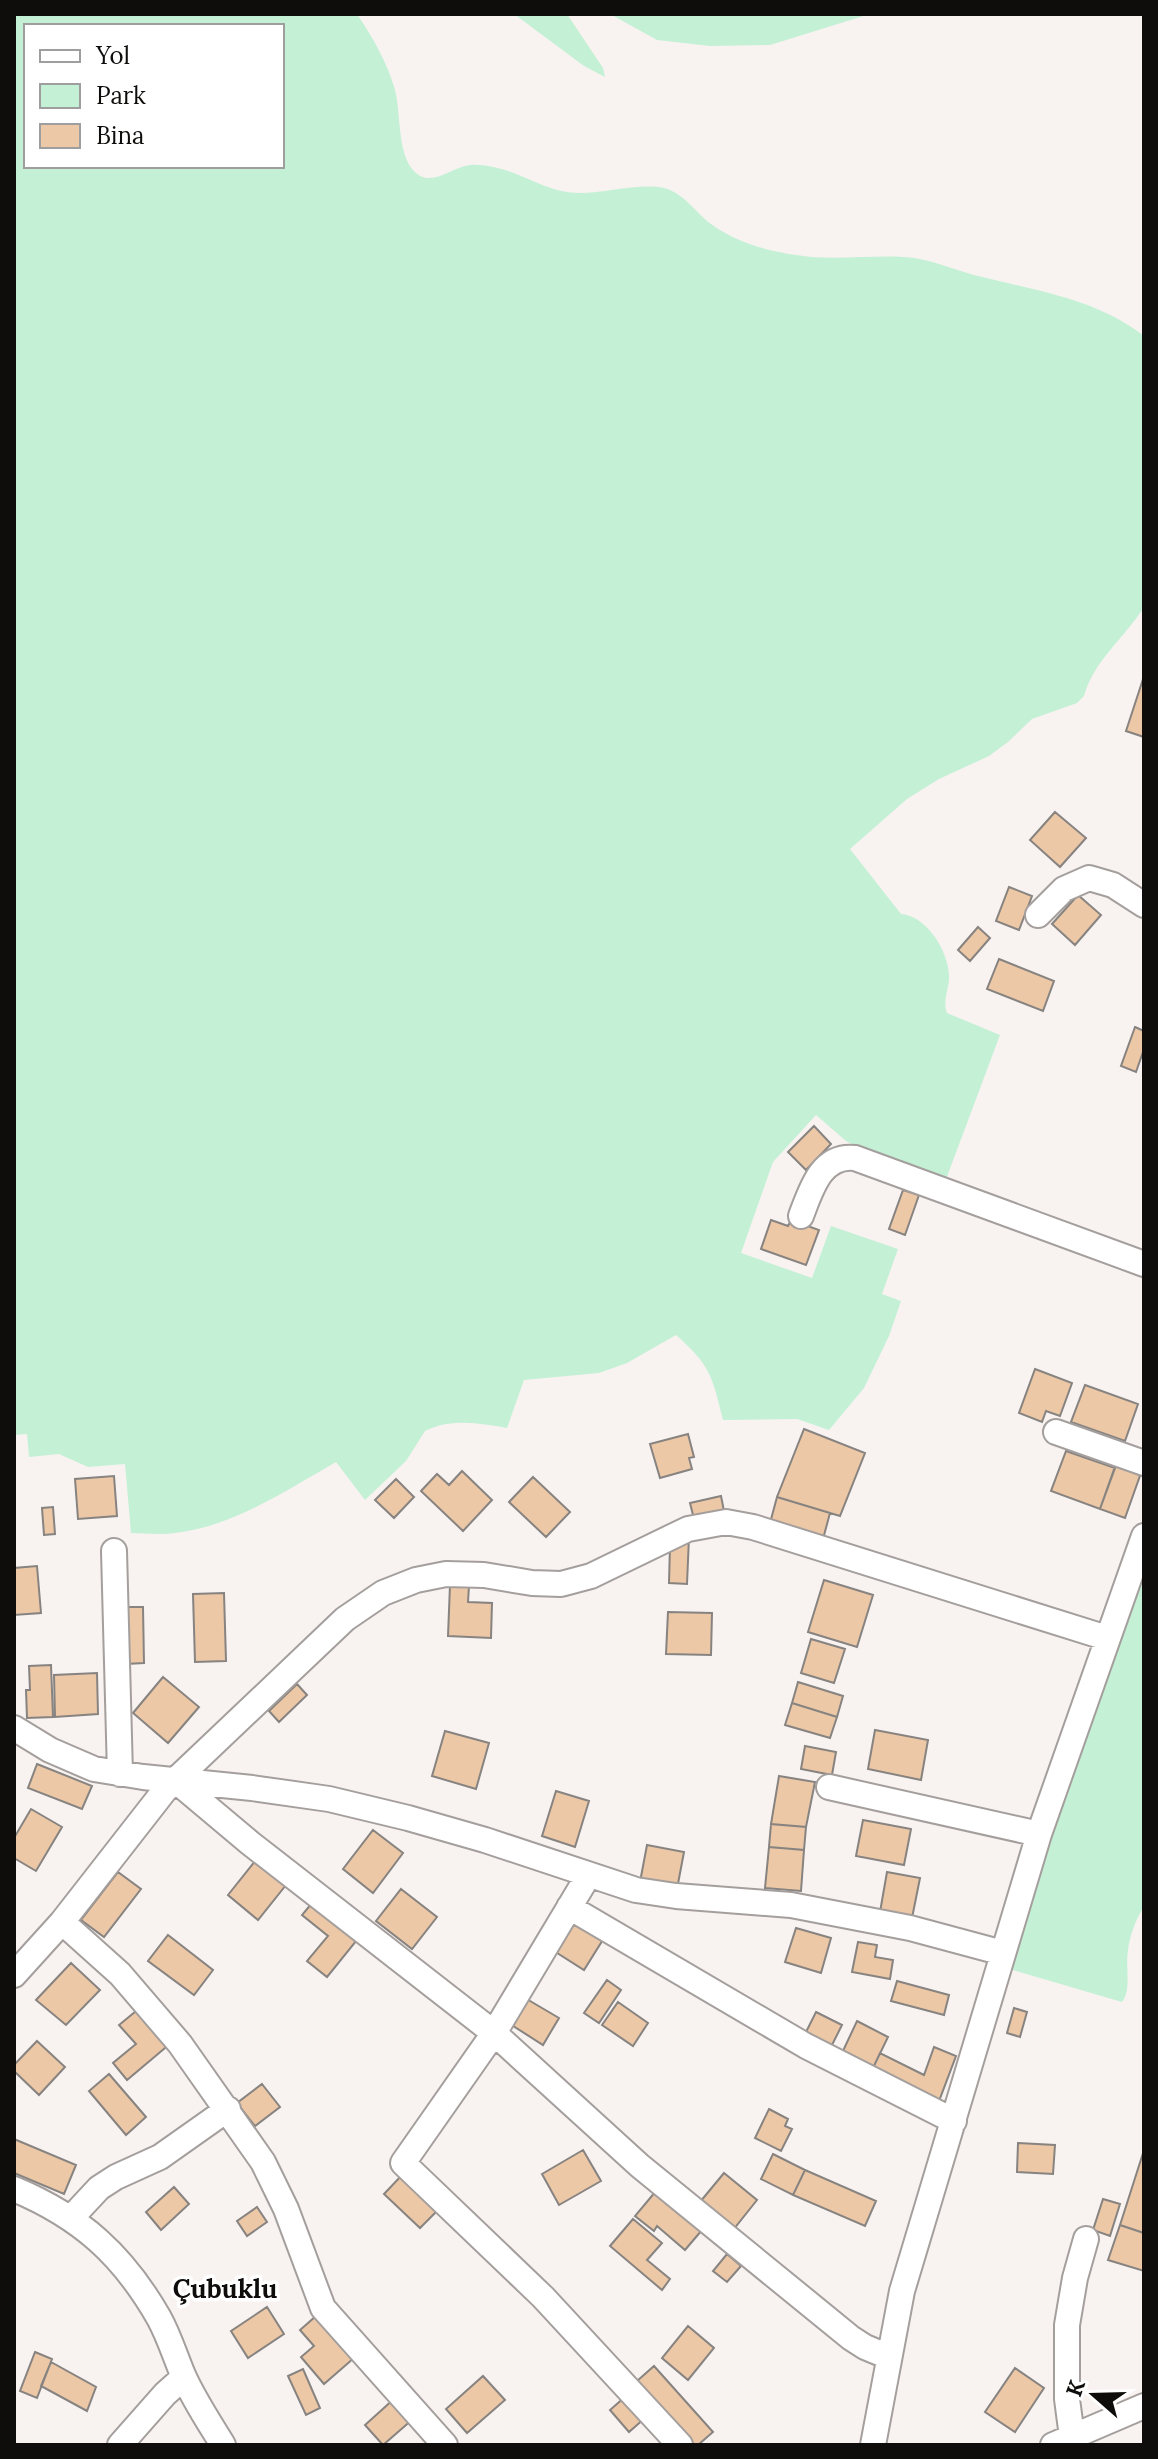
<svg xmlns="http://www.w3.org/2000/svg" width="1158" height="2459" font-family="Lora,serif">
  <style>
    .green { fill: #c4f0d6; fill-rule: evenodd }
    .building { fill: #ecc8a6; stroke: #878380; stroke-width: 2 }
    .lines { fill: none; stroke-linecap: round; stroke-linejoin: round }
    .minor-casing { stroke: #a49f9d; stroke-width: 28 }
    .minor { stroke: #fff; stroke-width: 24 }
    .labels { text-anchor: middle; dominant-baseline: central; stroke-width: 7; stroke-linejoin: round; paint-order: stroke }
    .neighbourhood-label { font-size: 26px; font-weight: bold; fill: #0e0d0c; stroke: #fff }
  </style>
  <rect width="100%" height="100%" fill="#f8f3f1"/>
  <!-- green -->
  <path class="green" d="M14,14H357C372,36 388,64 395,90C401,112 397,154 414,171C431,189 451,167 470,165C483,164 499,168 511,172C535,181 554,193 580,193C606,193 639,183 664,188C684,193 695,212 711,224C736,242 766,251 796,255C831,261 868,255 904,257C928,258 952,269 974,275C1032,290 1096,298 1144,336V607C1124,639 1094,660 1084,696L1077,703L1032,719L1008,742L989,756L939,779L907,799L850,849L901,914C927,916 948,951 949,975C950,988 942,1000 947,1013L1000,1035L945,1182L863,1150L846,1141L816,1115L773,1162L741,1253L812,1278L831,1226L898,1249L882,1294L901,1301L889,1336L864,1388L829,1430L797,1419L723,1420C712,1376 711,1366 676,1335L627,1363L599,1373L524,1380L507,1428C480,1423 450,1418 425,1431L406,1461L365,1500L336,1462C287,1490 232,1527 175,1533C161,1535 145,1533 131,1533L125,1464L88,1467L59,1454L29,1457L27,1434L14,1435ZM26,26H282V166H26Z
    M514,14H567L603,68L605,77L584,66Z
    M610,14H870L770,45L710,46L657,40Z
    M1144,1536V1906C1136,1920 1130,1934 1128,1950C1125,1966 1132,1989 1122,2002L999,1966Z"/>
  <!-- building -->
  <path class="building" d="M1144,676V737L1126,731Z
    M1055,812L1086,838L1060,867L1030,840Z
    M1009,887L1032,896L1019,930L996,921Z
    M1078,895L1101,915L1075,945L1052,924Z
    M978,927L990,938L970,961L958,950Z
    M999,959L1054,981L1043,1011L987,989Z
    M1135,1027L1144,1031V1049L1136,1072L1121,1066Z
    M814,1126L831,1144L806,1170L788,1152Z
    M903,1190L919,1195L905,1235L889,1229Z
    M771,1220L788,1226L791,1220L819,1230L806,1265L761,1249Z
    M1035,1369L1072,1383L1060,1416L1046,1411L1042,1422L1019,1413Z
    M1085,1385L1138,1404L1125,1441L1071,1422Z
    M804,1429L865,1453L840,1516L777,1497Z
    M688,1434L694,1457L689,1458L692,1469L660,1478L650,1444Z
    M1066,1451L1115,1468L1100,1509L1051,1491Z
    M1117,1461L1142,1470L1125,1518L1100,1509Z
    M462,1471L492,1500L463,1531L421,1491L437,1474L449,1485Z
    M114,1476L117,1516L78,1519L75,1479Z
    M533,1477L570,1512L546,1537L509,1502Z
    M396,1479L414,1497L394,1518L375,1500Z
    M721,1496L724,1511L694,1519L690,1503Z
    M777,1497L830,1513L823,1539L770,1523Z
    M53,1507L55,1534L44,1535L42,1508Z
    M689,1537L687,1584L669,1583L670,1546Z
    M37,1566L41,1613L14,1615V1568Z
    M824,1580L873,1595L857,1647L808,1632Z
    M450,1585L469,1586L468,1602L492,1603L491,1638L448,1636Z
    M224,1593L226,1661L195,1662L193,1594Z
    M124,1607H143L144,1663L126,1664Z
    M668,1612L712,1613L711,1655L666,1654Z
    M811,1639L845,1649L834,1683L801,1673Z
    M51,1665L53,1717L27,1718L26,1690H30L29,1666Z
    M97,1673L98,1714L55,1717L54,1675Z
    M163,1677L199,1707L168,1743L133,1713Z
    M798,1682L843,1696L837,1717L792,1703Z
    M297,1684L307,1695L279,1722L269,1711Z
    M792,1703L837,1717L830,1738L785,1725Z
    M875,1730L928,1740L921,1780L868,1769Z
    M445,1731L489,1743L476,1789L432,1776Z
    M805,1746L836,1752L832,1775L801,1769Z
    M37,1764L92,1786L82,1809L28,1788Z
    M779,1776L815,1782L806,1827L771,1824Z
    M556,1791L589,1801L575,1847L542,1836Z
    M31,1809L62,1827L36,1871L14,1858V1838Z
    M863,1820L911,1829L904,1865L856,1856Z
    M771,1824L806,1827L804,1850L769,1847Z
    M373,1830L403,1853L373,1893L343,1869Z
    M647,1845L684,1852L677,1889L640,1882Z
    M769,1847L804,1850L801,1891L765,1888Z
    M256,1860L286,1885L258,1920L228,1895Z
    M118,1872L141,1889L104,1937L81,1920Z
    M887,1872L920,1878L912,1918L880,1912Z
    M401,1889L437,1917L412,1949L376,1921Z
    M312,1903L357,1940L327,1977L307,1961L328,1936L302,1915Z
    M573,1919L604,1938L584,1970L554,1951Z
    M796,1928L831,1938L821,1973L785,1962Z
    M168,1935L213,1970L194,1995L148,1961Z
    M858,1942L877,1945L875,1957L893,1960L890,1979L852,1972Z
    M71,1963L100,1990L66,2025L36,2000Z
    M607,1980L621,1990L599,2023L584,2013Z
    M897,1981L949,1995L944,2015L891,2001Z
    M525,1998L559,2018L543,2045L510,2024Z
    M618,2002L648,2023L633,2046L602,2025Z
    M141,2007L171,2043L127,2080L113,2063L136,2044L119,2025Z
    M1014,2008L1027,2012L1020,2037L1007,2033Z
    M816,2012L842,2025L831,2047L805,2034Z
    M857,2021L888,2037L873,2068L842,2053Z
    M37,2041L65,2067L39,2095L14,2071V2065Z
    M934,2047L956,2056L939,2101L873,2068L880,2053L924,2075Z
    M109,2074L146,2117L126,2135L89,2091Z
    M262,2084L280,2107L255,2126L237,2103Z
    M769,2109L788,2119L785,2126L792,2129L781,2151L755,2138Z
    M14,2139L76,2165L64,2194L14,2173Z
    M1018,2143L1055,2145L1053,2174L1017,2172Z
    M583,2150L601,2181L559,2205L542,2174Z
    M1144,2150V2233L1120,2225Z
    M773,2154L805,2170L793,2195L761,2179Z
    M805,2170L876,2201L865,2226L793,2195Z
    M724,2173L757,2200L733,2230L700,2202Z
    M403,2174L439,2209L420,2228L384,2194Z
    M174,2187L189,2204L161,2230L146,2212Z
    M656,2191L702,2230L685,2250L657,2226L654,2231L635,2216Z
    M1103,2199L1120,2204L1110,2236L1093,2230Z
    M257,2207L267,2222L247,2236L237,2221Z
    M633,2219L662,2243L647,2260L670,2279L662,2290L610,2246Z
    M1120,2225L1144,2233V2271L1108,2260Z
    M727,2254L741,2266L727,2282L713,2271Z
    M267,2307L284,2334L248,2358L231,2331Z
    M316,2316L354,2358L324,2384L301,2357L314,2346L300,2330Z
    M688,2326L714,2348L688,2380L662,2358Z
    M35,2352L52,2359L37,2398L20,2391Z
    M51,2362L96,2387L87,2411L41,2386Z
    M654,2366L713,2432L698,2445H694L637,2381Z
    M1015,2368L1044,2388L1015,2432L985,2412Z
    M303,2369L320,2408L306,2415L288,2376Z
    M483,2376L505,2400L467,2433L446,2409Z
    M626,2396L645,2418L629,2432L610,2410Z
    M395,2398L413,2419L383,2445L365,2425Z"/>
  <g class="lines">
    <!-- minor casing -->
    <g class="minor-casing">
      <path id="minor" d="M1038,915L1064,889L1089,878L1113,885L1144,905
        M801,1216C811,1190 821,1154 855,1158L1144,1264
        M1056,1432L1144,1463
        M114,1551L120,1774
        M14,1728L50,1750L94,1769L143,1777L252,1788L329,1799L408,1818L485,1840L636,1890L676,1896L791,1905L910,1928L1003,1953
        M175,1780L250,1843L494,2033L640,2166L851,2338L865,2347L889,2357
        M829,1787L1039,1834
        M588,1876L494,2033L403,2163L543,2297L680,2445
        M569,1907L806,2046L954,2121
        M62,1922L120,1974L180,2044L263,2162L286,2209L323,2308L445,2445
        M14,1975L62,1922L165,1790L345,1619L383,1593L416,1580L446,1574L484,1575L532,1583L561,1584L591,1576L688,1529L726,1522L753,1527L1107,1638
        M14,2189C81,2217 123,2255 159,2318C169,2336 175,2356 183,2375C194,2400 209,2422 223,2445
        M72,2217L99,2188L116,2177L160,2157L228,2109
        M120,2445L165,2394L184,2377
        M873,2445L902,2291L929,2201L1039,1834L1144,1536
        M1053,2445L1144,2406
        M1075,2445L1072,2437L1067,2399V2325L1075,2278L1086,2239"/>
    </g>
    <!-- minor -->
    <use href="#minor" class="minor"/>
  </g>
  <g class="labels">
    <!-- neighbourhood labels -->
    <g class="neighbourhood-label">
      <text x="225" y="2288">Çubuklu</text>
    </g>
  </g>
  <!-- border -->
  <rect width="1158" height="2459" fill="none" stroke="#0e0d0c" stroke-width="32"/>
  <!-- legend -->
  <rect x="24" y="24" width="260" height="144" fill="#ffffff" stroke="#9f9e9e" stroke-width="2"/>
  <rect x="40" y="50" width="40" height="12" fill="#ffffff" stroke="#9f9e9e" stroke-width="2"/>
  <text x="96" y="64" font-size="24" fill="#0e0d0c">Yol</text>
  <rect x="40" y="84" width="40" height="24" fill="#c4f0d6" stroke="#9f9e9e" stroke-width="2"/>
  <text x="96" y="104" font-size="24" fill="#0e0d0c">Park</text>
  <rect x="40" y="124" width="40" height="24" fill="#ecc8a6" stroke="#9f9e9e" stroke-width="2"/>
  <text x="96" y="144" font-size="24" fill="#0e0d0c">Bina</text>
  <!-- north arrow -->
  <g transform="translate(1094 2395) rotate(290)" stroke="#ffffff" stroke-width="6" paint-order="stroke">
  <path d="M0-6L14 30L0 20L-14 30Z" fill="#0e0d0c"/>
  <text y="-12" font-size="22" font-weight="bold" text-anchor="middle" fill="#0e0d0c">K</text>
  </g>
</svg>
